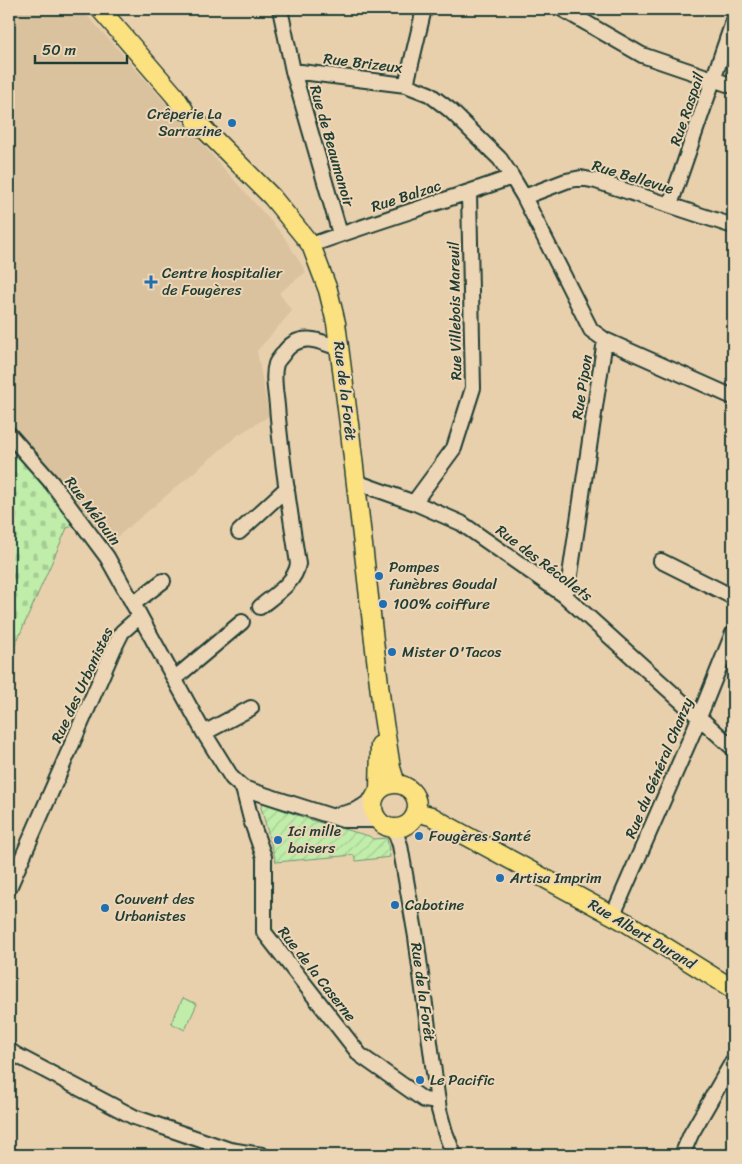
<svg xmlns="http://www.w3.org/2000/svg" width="742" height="1164" font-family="Sriracha,sans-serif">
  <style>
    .built { fill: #dac29e }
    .cemetery { fill: url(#cemetery-stones); stroke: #70956f }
    .park { fill: #c0edaa; stroke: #70956f }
    .garden { fill: url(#garden-furrows); stroke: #70956f }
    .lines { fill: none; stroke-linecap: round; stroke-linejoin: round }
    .minor-casing { stroke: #1f3d34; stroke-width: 18 }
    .major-casing { stroke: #1f3d34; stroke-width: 21 }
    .minor { stroke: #edd6b6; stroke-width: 14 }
    .major { stroke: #fbe180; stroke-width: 18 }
    .poi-dot { fill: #1f6fb2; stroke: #edd6b6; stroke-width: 2 }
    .labels { text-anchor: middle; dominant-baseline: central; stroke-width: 4; stroke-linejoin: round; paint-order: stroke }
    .street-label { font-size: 15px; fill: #1f3d34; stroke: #edd6b6 }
    .poi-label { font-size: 15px; fill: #1f3d34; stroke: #edd6b6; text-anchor: start }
  </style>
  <defs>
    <pattern id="cemetery-stones" width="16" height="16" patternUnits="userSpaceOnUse" patternTransform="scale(1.25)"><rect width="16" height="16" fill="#c0edaa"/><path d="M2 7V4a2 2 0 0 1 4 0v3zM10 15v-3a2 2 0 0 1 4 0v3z" fill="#a5cc93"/></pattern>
    <pattern id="garden-furrows" width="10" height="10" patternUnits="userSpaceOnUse" patternTransform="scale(1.25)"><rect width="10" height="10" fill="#c0edaa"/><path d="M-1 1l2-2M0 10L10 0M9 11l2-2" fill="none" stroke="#a5cc93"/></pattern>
  </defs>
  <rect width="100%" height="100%" fill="#e9d0ad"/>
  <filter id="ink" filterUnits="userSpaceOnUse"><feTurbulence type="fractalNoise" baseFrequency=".02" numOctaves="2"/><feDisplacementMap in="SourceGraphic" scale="10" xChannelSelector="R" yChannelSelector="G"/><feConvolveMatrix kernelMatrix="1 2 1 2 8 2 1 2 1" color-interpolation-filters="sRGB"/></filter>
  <g filter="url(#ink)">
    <!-- built -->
    <path class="built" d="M9,9H81L116,47L283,235L306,272L279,293L292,311L257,351L269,416L238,435L110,543L9,423Z"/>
    <!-- cemetery -->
    <path class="cemetery" d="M9,444L49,488L73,526L67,528L9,659Z"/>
    <!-- park -->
    <path class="park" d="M183,998L197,1004L185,1030L171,1023Z"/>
    <!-- garden -->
    <path class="garden" d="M263,803L314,821L369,836L373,839L387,838L390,857L356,861L354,855L276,862L261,807Z"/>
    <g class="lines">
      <!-- minor casing -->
      <g class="minor-casing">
        <path id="minor" d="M280,9L293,71L340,234
          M562,9L642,55L733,86
          M293,71L406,85L429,94L450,110L500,159L512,177L524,197L591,330L605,340L733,397
          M406,85L424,9
          M524,197L566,181L581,178L596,181L733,226
          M670,205L733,22
          M311,245C377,221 445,201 512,177
          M9,434L51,482L107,557L140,616
          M356,482L415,503L461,523L564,595L733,748
          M415,503L418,497L454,448L473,388L469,193
          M239,532L287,488
          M661,561L733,597
          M564,595L568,588L605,340
          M133,604L163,581
          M260,607C274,595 295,583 298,564C290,511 281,459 277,406C276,393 272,376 276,364C277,361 281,357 283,354C298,331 319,340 340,349
          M174,679L242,622
          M204,733L251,708
          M243,788L252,823L264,857V932L360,1055L424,1100L431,1101L438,1100
          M337,815C355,812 363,808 375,796
          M394,828L400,845L416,937L439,1110L445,1132L454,1155
          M9,888L114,648L122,632L140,616L204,733L232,778L243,788L343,820H378
          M613,915L694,730L733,633
          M9,1050L16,1055L134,1117L230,1150L262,1155
          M682,1155L691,1134L733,1061"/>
      </g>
      <!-- major casing -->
      <g class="major-casing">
        <path id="major" d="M100,9L175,96L184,110
          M195,120L272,197L311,245L328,290L336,323L350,432L382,710L391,768L396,784
          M373 806a22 22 0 1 1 44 0a22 22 0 1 1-44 0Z
          M379,791L380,745
          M416,812L431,816L450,827L627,923L733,989"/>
      </g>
      <!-- minor -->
      <use href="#minor" class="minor"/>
      <!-- major -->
      <use href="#major" class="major"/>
    </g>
  </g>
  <!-- markers -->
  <g class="poi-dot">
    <circle cx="232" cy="123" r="5"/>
    <path d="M148.5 274.5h5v5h5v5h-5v5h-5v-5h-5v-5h5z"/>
    <circle cx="379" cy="576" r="5"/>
    <circle cx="383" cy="604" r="5"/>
    <circle cx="392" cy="652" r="5"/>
    <circle cx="419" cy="836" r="5"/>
    <circle cx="278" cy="840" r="5"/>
    <circle cx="500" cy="878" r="5"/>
    <circle cx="395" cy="905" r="5"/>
    <circle cx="105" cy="908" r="5"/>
    <circle cx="420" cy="1080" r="5"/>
  </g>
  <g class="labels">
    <!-- street labels -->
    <g class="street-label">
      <text transform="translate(363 63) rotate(7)">Rue Brizeux</text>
      <text transform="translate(687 109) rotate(-71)">Rue Raspail</text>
      <text transform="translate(332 146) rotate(74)">Rue de Beaumanoir</text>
      <text transform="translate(633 177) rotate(17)">Rue Bellevue</text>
      <text transform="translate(406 196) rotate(-18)">Rue Balzac</text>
      <text transform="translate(455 311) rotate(-91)">Rue Villebois Mareuil</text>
      <text transform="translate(582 387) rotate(-81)">Rue Pipon</text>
      <text transform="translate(345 391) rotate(83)">Rue de la Forêt</text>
      <text transform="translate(93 511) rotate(53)">Rue Mélouin</text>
      <text transform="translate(544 563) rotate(37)">Rue des Récollets</text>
      <text transform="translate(82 685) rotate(-65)">Rue des Urbanistes</text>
      <text transform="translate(659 768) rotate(-67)">Rue du Général Chanzy</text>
      <text transform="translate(642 934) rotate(31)">Rue Albert Durand</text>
      <text transform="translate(317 974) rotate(52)">Rue de la Caserne</text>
      <text transform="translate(423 992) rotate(82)">Rue de la Forêt</text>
    </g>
    <!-- poi labels -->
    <g class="poi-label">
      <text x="222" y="114" text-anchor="end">Crêperie La<tspan x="222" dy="17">Sarrazine</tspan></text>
      <text x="162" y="273">Centre hospitalier<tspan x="162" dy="17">de Fougères</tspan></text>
      <text x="389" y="567">Pompes<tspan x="389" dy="17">funèbres Goudal</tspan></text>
      <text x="393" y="604">100% coiffure</text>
      <text x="402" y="652">Mister O'Tacos</text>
      <text x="288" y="831">Ici mille<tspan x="288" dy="17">baisers</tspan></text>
      <text x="429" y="836">Fougères Santé</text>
      <text x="510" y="878">Artisa Imprim</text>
      <text x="115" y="899">Couvent des<tspan x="115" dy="17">Urbanistes</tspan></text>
      <text x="405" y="905">Cabotine</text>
      <text x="430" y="1080">Le Pacific</text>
    </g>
  </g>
  <!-- margin -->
  <rect width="742" height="1164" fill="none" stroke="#edd6b6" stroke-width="30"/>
  <rect x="15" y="15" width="712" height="1134" fill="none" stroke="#1f3d34" stroke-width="2" filter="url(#ink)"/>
  <!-- scale -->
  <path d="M35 55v8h92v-8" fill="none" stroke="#1f3d34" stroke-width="2.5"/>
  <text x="42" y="55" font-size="15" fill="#1f3d34" stroke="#edd6b6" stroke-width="4" paint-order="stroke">50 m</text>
</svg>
